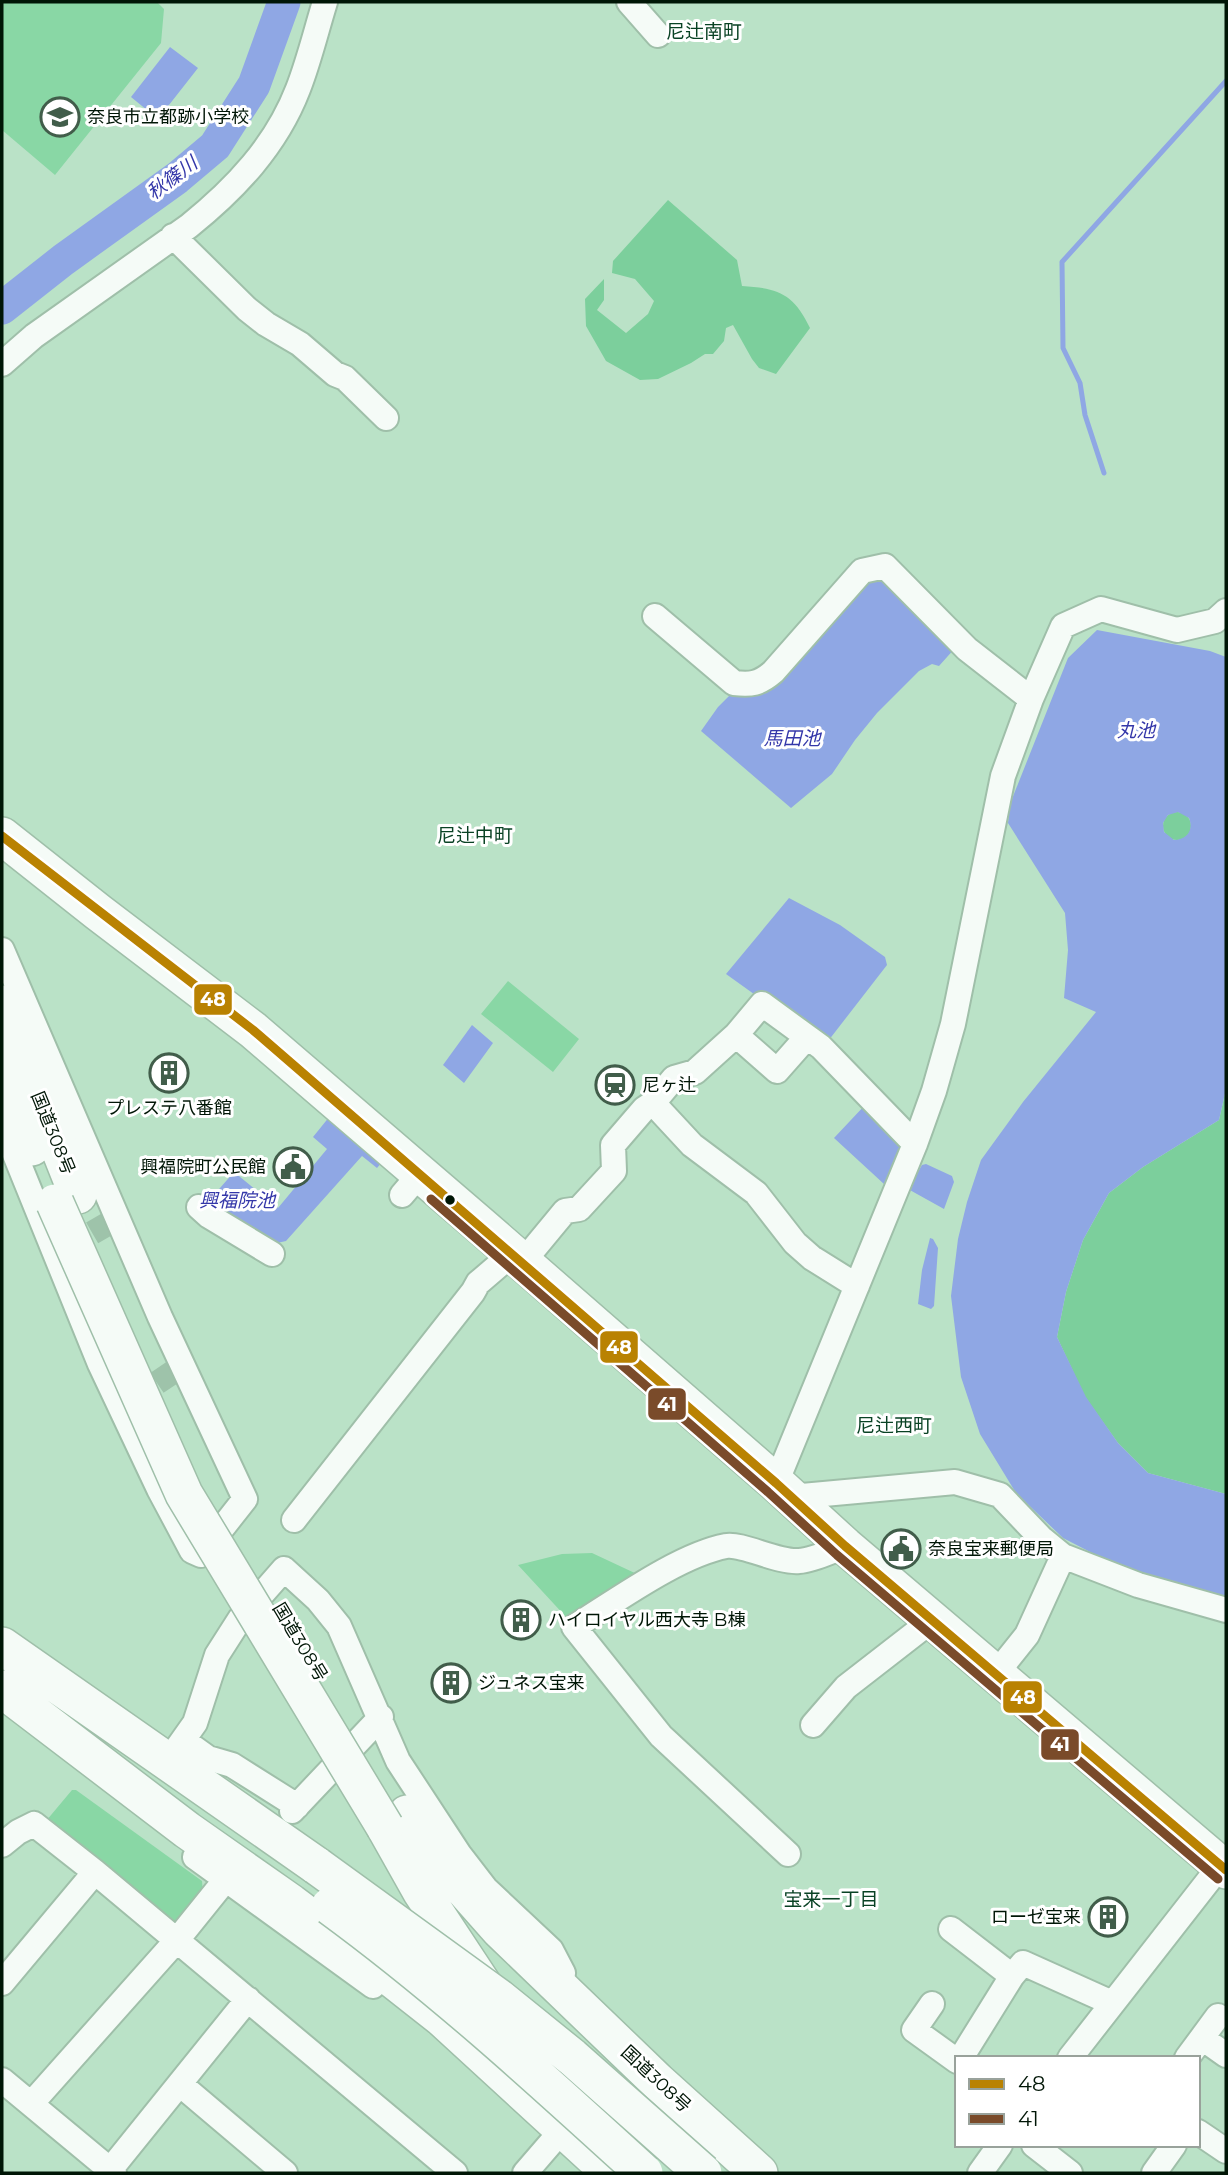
<svg xmlns="http://www.w3.org/2000/svg" width="1228" height="2175" font-family="Montserrat,'Noto Sans JP',sans-serif">
  <style>
    .green { fill: #89d7a5 }
    .forest { fill: #7ccf9c }
    .water { fill: #8fa7e4; fill-rule: evenodd }
    .lines { fill: none; stroke-linecap: round; stroke-linejoin: round }
    .stream { stroke: #8fa7e4; stroke-width: 5 }
    .river { stroke: #8fa7e4; stroke-width: 33 }
    .minor-tunnel { stroke: #9ec3aa; stroke-width: 24; stroke-dasharray: 24 12; stroke-linecap: butt }
    .minor-casing { stroke: #9fbfa9; stroke-width: 28 }
    .highway-casing { stroke: #9fbfa9; stroke-width: 40 }
    .minor { stroke: #f5fbf7; stroke-width: 24 }
    .highway { stroke: #f5fbf7; stroke-width: 37 }
    .highway-bridge-casing { stroke: #9fbfa9; stroke-width: 40; stroke-linecap: butt }
    .highway-bridge { stroke: #f5fbf7; stroke-width: 37 }
    .bus-1-casing { stroke: #fff; stroke-width: 14 }
    .bus-2-casing { stroke: #fff; stroke-width: 14 }
    .bus-1 { stroke: #b98202; stroke-width: 9 }
    .bus-2 { stroke: #7a4b2a; stroke-width: 9 }
    .bus-dot { fill: #001606; stroke: #fff; stroke-width: 2.5 }
    .labels { text-anchor: middle; dominant-baseline: central; stroke-width: 6; stroke-linejoin: round; paint-order: stroke }
    .poi-label { font-size: 18px; fill: #001606; stroke: #fff; text-anchor: start }
    .street-label { font-size: 18px; fill: #001606; stroke: #fff }
    .neighbourhood-label { font-size: 19px; fill: #094224; stroke: #fff }
    .water-label { font-size: 19px; font-style: italic; fill: #3437a9; stroke: #fff }
    .line-badge { stroke: #fff; stroke-width: 2.5 }
    .badge-label { font-size: 19px; text-anchor: middle; font-weight: bold; fill: #fff }
  </style>
  <rect width="100%" height="100%" fill="#bae2c7"/>
  <!-- green -->
  <path class="green" d="M2,2H157L164,9L161,43L55,175L2,130Z
    M508,981L579,1039L553,1072L481,1014Z
    M592,1553L639,1575L566,1617L518,1565L562,1554Z
    M72,1790H76L202,1881L203,1893L174,1929L46,1821Z"/>
  <!-- forest -->
  <path class="forest" d="M668,200L737,260L742,286C778,288 794,294 810,328L776,374L759,368L752,359L733,325L726,328L724,341L713,354H705L691,363L658,379L640,380L606,361L586,326L585,299L604,279V300L597,310L626,333L648,314L654,301L635,279L612,273L613,261Z
    M1163 826a14 14 0 1 1 28 0a14 14 0 1 1-28 0Z
    M1226,1089V1494L1148,1473L1118,1443L1085,1397L1057,1337L1066,1292L1083,1240L1109,1193L1143,1167L1219,1120Z"/>
  <!-- water -->
  <path class="water" d="M170,47L198,68L158,119L131,97Z
    M876,574L956,647L939,666L932,664L919,671L877,713L855,740L832,774L791,808L701,731L718,707L733,692L866,577Z
    M1097,630L1210,651L1226,657V1089L1219,1120L1143,1167L1109,1193L1083,1240L1066,1292L1057,1337L1086,1397L1118,1443L1148,1473L1226,1494V1600L1131,1573L1063,1538L1016,1493L980,1434L961,1377L951,1296L958,1239L967,1202L981,1160L1023,1102L1096,1012L1064,998L1068,950L1065,913L1008,823L1010,804L1068,658ZM1178,812L1189,818C1194,830 1187,840 1174,840L1164,832L1163,823L1168,815Z
    M789,898L840,925L885,957L887,965L825,1045L726,974Z
    M472,1025L493,1043L464,1083L443,1065Z
    M866,1104L904,1143L884,1184L834,1138Z
    M330,1116L382,1162L377,1168L362,1156L286,1241L277,1243L206,1204L234,1172L278,1208L327,1149L313,1137Z
    M926,1164L952,1176L954,1182L944,1209L908,1189L922,1165Z
    M930,1238L933,1239L938,1248L934,1306L931,1309L918,1304L922,1270Z"/>
  <g class="lines">
    <!-- stream -->
    <path class="stream" d="M1104,473L1085,415L1080,383L1063,348L1062,262L1226,81"/>
    <!-- river -->
    <path class="river" d="M2,308L63,260L177,178L215,146L254,85L284,2"/>
    <!-- minor-tunnel -->
    <path class="minor-tunnel" d="M61,1251L118,1218
      M127,1403L182,1366"/>
    <!-- minor casing -->
    <g class="minor-casing">
      <path id="minor" d="M629,2L658,35
        M173,236L247,309L266,324L300,344L335,374L345,378L386,418
        M2,364L34,336L189,226C235,189 276,146 298,89C309,61 316,31 325,2
        M655,616L734,683C751,685 759,684 773,672L862,571L885,566L967,649L1031,699
        M2,950L160,1317L245,1499L201,1555L192,1551L159,1489L100,1364L3,1125
        M736,1035L777,1071L807,1037
        M653,1103L692,1145L756,1193L795,1243L812,1258L857,1286
        M402,1195L420,1174
        M199,1207L209,1216L272,1254
        M522,1263L565,1211L579,1209L614,1171L613,1145L644,1109L653,1103L674,1078L695,1072L736,1035L762,1004L821,1047L915,1144
        M776,1483L915,1144L934,1091L953,1024L1003,776L1031,699L1063,626L1101,609L1177,630L1215,621L1226,611
        M791,1497L955,1482L1000,1495L1041,1538L1063,1556L1138,1585L1226,1610
        M294,1520L473,1292L478,1283L512,1254
        M995,1675L1027,1635L1063,1556
        M813,1725L846,1687L931,1621
        M183,1740L208,1758L232,1765L297,1806
        M178,1747L195,1723L217,1655L240,1619L284,1569L318,1600L339,1626L398,1761L459,1854L486,1889L551,1950L563,1973L557,1984
        M292,1811L381,1717
        M2,1845L18,1832L34,1824L95,1872L455,2173
        M788,1854L661,1736L574,1627C616,1601 679,1555 726,1546C742,1543 778,1563 799,1561C814,1560 831,1551 845,1546
        M195,1857L373,1986
        M951,1929L1012,1976
        M2,1983L95,1872
        M932,2004L914,2030L957,2061
        M1202,2038L1226,2055
        M961,2058L1012,1976L1023,1963L1112,2003
        M1070,2058L1220,1866
        M1187,2058L1218,2016
        M2,2080L114,2173
        M181,2085L285,2173
        M31,2104L177,1940L231,1873
        M1198,2132L1226,2151
        M1034,2145L1070,2173
        M110,2170L248,1999
        M525,2173L563,2129
        M980,2173L1000,2145
        M1154,2173L1174,2145"/>
    </g>
    <!-- highway casing -->
    <g class="highway-casing">
      <path id="highway" d="M2,836L98,912L253,1030L480,1225L776,1483L845,1546L1226,1870
        M2,1004L78,1195
        M2,1074L32,1147
        M2,1646L317,1866
        M2,1689L187,1830L291,1903L395,1981L442,2018L611,2173
        M407,1814L430,1851L500,1930L657,2081L759,2173
        M385,1827L421,1891L483,1985"/>
    </g>
    <!-- minor -->
    <use href="#minor" class="minor"/>
    <!-- highway -->
    <use href="#highway" class="highway"/>
    <!-- highway-bridge casing -->
    <g class="highway-bridge-casing">
      <path id="highway-bridge" d="M55,1203L184,1494L385,1827
        M317,1866L499,1998L572,2057L703,2173
        M330,1906C442,1988 542,2080 644,2173"/>
    </g>
    <!-- highway-bridge -->
    <use href="#highway-bridge" class="highway-bridge"/>
    <!-- bus-1 casing -->
    <g class="bus-1-casing">
      <path id="bus-1" d="M2,836L253,1030L776,1483L845,1546L1226,1870"/>
    </g>
    <!-- bus-2 casing -->
    <g class="bus-2-casing">
      <path id="bus-2" d="M431,1199L768,1492L837,1555L1218,1879"/>
    </g>
    <!-- bus-1 -->
    <use href="#bus-1" class="bus-1"/>
    <!-- bus-2 -->
    <use href="#bus-2" class="bus-2"/>
  </g>
  <!-- icons -->
  <defs>
    <g id="school-ring" transform="scale(2.0125)"><circle r="9.5" fill="#fff" stroke="#415d4a" stroke-width="1.5"/><path d="M0-5L7-2L0 1L-7-2ZM-4 1L0 2.5L4 1V4Q0 6-4 4Z" fill="#415d4a"/></g>
    <g id="building-ring" transform="scale(2.0125)"><circle r="9.5" fill="#fff" stroke="#415d4a" stroke-width="1.5"/><path d="M-4-6H4V6H1V3H-1V6H-4ZM-2.5-4.3h1.7v1.8h-1.7ZM.8-4.3h1.7v1.8H.8ZM-2.5-1h1.7V.8h-1.7ZM.8-1h1.7V.8H.8Z" fill="#415d4a"/></g>
    <g id="station-ring" transform="scale(2.0125)"><circle r="9.5" fill="#fff" stroke="#415d4a" stroke-width="1.5"/><path d="M-3-6H3Q5-6 5-4V2Q5 4 3 4L4.5 6H3L1.5 4h-3L-3 6H-4.5L-3 4Q-5 4-5 2V-4Q-5-6-3-6ZM-3.5-4v3h7v-3ZM-3.5 1v1.5H-2V1ZM2 1v1.5H3.5V1Z" fill="#415d4a"/></g>
    <g id="civic-ring" transform="scale(2.0125)"><circle r="9.5" fill="#fff" stroke="#415d4a" stroke-width="1.5"/><path d="M-.6-6.5H3V-4.5H.6V-3L4-1V1h2V6H-6V1h2V-1L-.6-3ZM-1.2 2.5V6h2.4V2.5Z" fill="#415d4a"/></g>
  </defs>
  <g fill-rule="evenodd">
    <use href="#school-ring" x="60" y="117"/>
    <use href="#building-ring" x="169" y="1073"/>
    <use href="#station-ring" x="615" y="1085"/>
    <use href="#civic-ring" x="293" y="1167"/>
    <use href="#civic-ring" x="901" y="1549"/>
    <use href="#building-ring" x="521" y="1620"/>
    <use href="#building-ring" x="451" y="1683"/>
    <use href="#building-ring" x="1108" y="1917"/>
  </g>
  <!-- markers -->
  <circle class="bus-dot" cx="450" cy="1200" r="6"/>
  <g class="labels">
    <!-- poi labels -->
    <g class="poi-label">
      <text x="87" y="117">奈良市立都跡小学校</text>
      <text x="642" y="1085">尼ヶ辻</text>
      <text x="169" y="1108" text-anchor="middle">プレステ八番館</text>
      <text x="266" y="1167" text-anchor="end">興福院町公民館</text>
      <text x="928" y="1549">奈良宝来郵便局</text>
      <text x="548" y="1620">ハイロイヤル西大寺 B棟</text>
      <text x="478" y="1683">ジュネス宝来</text>
      <text x="1081" y="1917" text-anchor="end">ローゼ宝来</text>
    </g>
    <!-- street labels -->
    <g class="street-label">
      <text transform="translate(53 1133) rotate(68)">国道308号</text>
      <text transform="translate(300 1642) rotate(59)">国道308号</text>
      <text transform="translate(656 2079) rotate(43)">国道308号</text>
    </g>
    <!-- neighbourhood labels -->
    <g class="neighbourhood-label">
      <text x="704" y="31">尼辻南町</text>
      <text x="475" y="835">尼辻中町</text>
      <text x="894" y="1425">尼辻西町</text>
      <text x="831" y="1899">宝来一丁目</text>
    </g>
    <!-- water labels -->
    <g class="water-label">
      <text transform="translate(172 178) rotate(-37)">秋篠川</text>
      <text x="1136" y="730">丸池</text>
      <text x="792" y="738">馬田池</text>
      <text x="237" y="1200">興福院池</text>
    </g>
  </g>
  <g class="line-badge">
    <rect x="193" y="983" width="40" height="33" rx="7" fill="#b98202"/>
    <rect x="599" y="1330" width="40" height="34" rx="7" fill="#b98202"/>
    <rect x="647" y="1387" width="40" height="34" rx="7" fill="#7a4b2a"/>
    <rect x="1002" y="1680" width="41" height="34" rx="7" fill="#b98202"/>
    <rect x="1040" y="1728" width="40" height="33" rx="7" fill="#7a4b2a"/>
  </g>
  <g class="badge-label">
    <text x="213" y="1006">48</text>
    <text x="619" y="1354">48</text>
    <text x="667" y="1411">41</text>
    <text x="1023" y="1704">48</text>
    <text x="1060" y="1751">41</text>
  </g>
  <!-- border -->
  <rect width="1228" height="2175" fill="none" stroke="#001606" stroke-width="7"/>
  <!-- legend -->
  <rect x="955" y="2056" width="245" height="91" fill="#ffffff" stroke="#99a29b" stroke-width="2"/>
  <rect x="969" y="2079" width="35" height="10" fill="#b98202" stroke="#99a29b" stroke-width="2"/>
  <text x="1018" y="2091" font-size="21" fill="#001606">48</text>
  <rect x="969" y="2114" width="35" height="10" fill="#7a4b2a" stroke="#99a29b" stroke-width="2"/>
  <text x="1018" y="2126" font-size="21" fill="#001606">41</text>
</svg>
